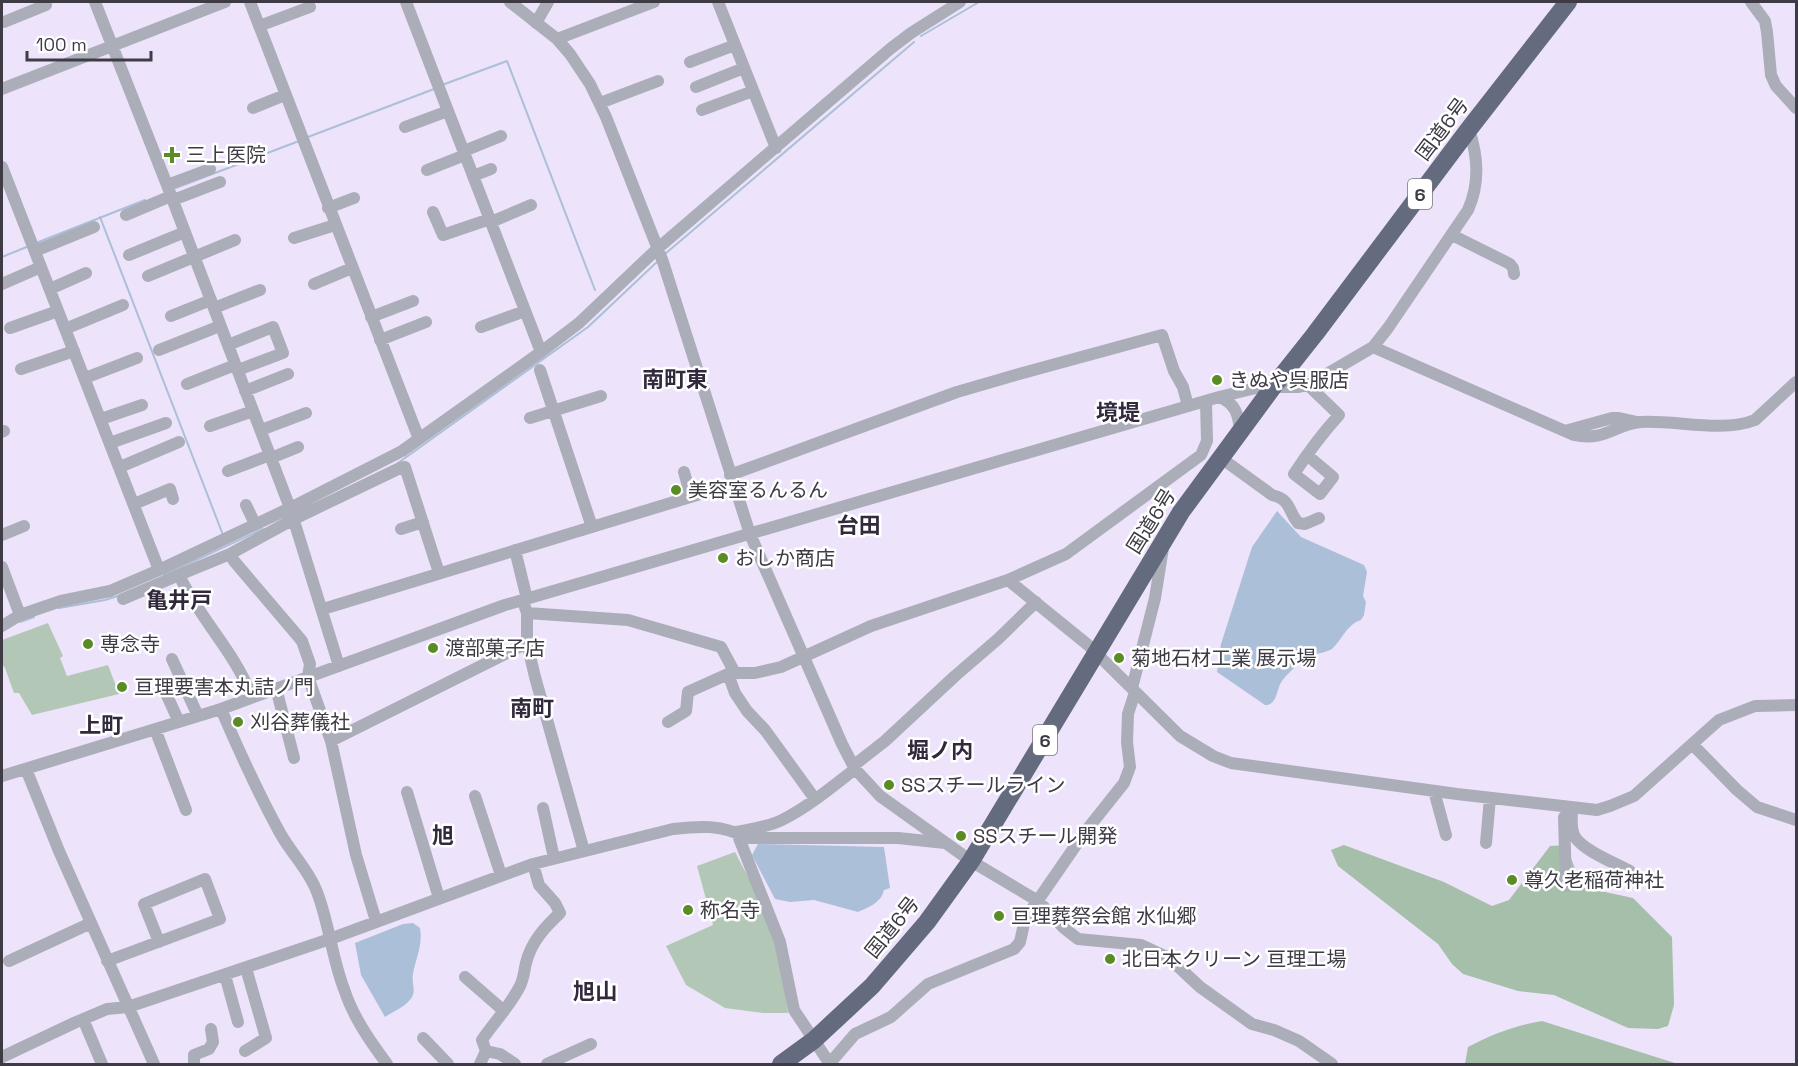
<svg xmlns="http://www.w3.org/2000/svg" width="1798" height="1066" font-family="'Space Grotesk','Noto Sans JP',sans-serif">
  <style>
    .green { fill: #b3c7b7 }
    .forest { fill: #a5bfaa }
    .water { fill: #acbfd8 }
    .lines { fill: none; stroke-linecap: round; stroke-linejoin: round }
    .stream { stroke: #acbfd8; stroke-width: 2 }
    .minor { stroke: #abaeb8; stroke-width: 12 }
    .highway { stroke: #646b7f; stroke-width: 18 }
    .poi-dot { fill: #598c24; stroke: #fff; stroke-width: 2 }
    .labels { text-anchor: middle; dominant-baseline: central; stroke-width: 5; stroke-linejoin: round; paint-order: stroke }
    .shield { fill: #fff; stroke: #78767c; stroke-width: 1.5 }
    .shield-label { font-size: 18px; font-weight: bold; fill: #3e3b44 }
    .street-label { font-size: 20px; fill: #3e3b44; stroke: #fff }
    .poi-label { font-size: 20px; fill: #3e3b44; stroke: #fff; text-anchor: start }
    .quarter-label { font-size: 22px; font-weight: bold; fill: #322a3c; stroke: #fff }
  </style>
  <rect width="100%" height="100%" fill="#ede4fb"/>
  <!-- green -->
  <path class="green" d="M48,623L63,656L60,658L67,676L108,665L119,694L32,715L19,693H14L5,668L2,664V640Z
    M735,852L756,892L779,955L788,1013H763L725,1008L686,985L666,946L713,925L697,866Z"/>
  <!-- forest -->
  <path class="forest" d="M1344,845L1444,882L1492,906L1509,900L1550,846L1566,845L1582,887L1633,898L1672,937L1674,1005L1668,1026L1658,1029L1628,1028L1554,995L1518,991L1463,974L1452,964L1438,944L1338,866L1331,850Z
    M1542,1021L1678,1064H1465L1468,1047C1493,1034 1514,1026 1542,1021Z"/>
  <!-- water -->
  <path class="water" d="M1277,511L1301,537L1364,565L1367,572L1363,596L1366,602L1364,615L1361,620C1347,624 1342,640 1332,649C1326,653 1316,653 1310,656C1303,659 1286,675 1282,681C1276,689 1278,705 1265,705L1217,672L1221,644L1252,547Z
    M758,844L884,847L890,888L884,890C881,903 869,907 858,912L814,900L790,902L775,899L752,855Z
    M413,923L420,928C423,945 416,958 413,974C411,984 418,992 409,1001C403,1008 392,1012 385,1017L361,975L355,943L403,924Z"/>
  <g class="lines">
    <!-- stream -->
    <path class="stream" d="M921,36L979,2
      M442,85L507,61L595,290
      M308,137L434,89
      M173,189L299,141
      M100,217L223,535
      M36,243L145,200
      M665,254L914,42
      M2,257L29,246
      M398,463L588,327L658,261
      M164,575L263,529
      M59,608L105,600L121,595
      M20,622L34,617"/>
    <!-- minor -->
    <path class="minor" d="M95,2L167,185L290,508L339,666
      M250,2L419,439
      M406,2L541,352
      M510,2L557,39L570,54L590,84L606,117L663,262L750,534L842,744L855,769L880,796L971,861L1038,901L1064,928L1078,939L1141,945L1169,958L1200,987L1252,1024L1274,1030L1299,1041L1332,1064
      M718,2L776,148
      M1751,2L1765,21L1767,32L1771,75L1776,86L1796,108
      M4,22L46,5L45,2
      M536,23L548,2
      M259,26L310,7
      M557,39L654,2
      M690,62L735,45
      M696,87L744,68
      M2,89L225,2
      M600,103L658,81
      M253,108L285,95
      M702,110L753,91
      M405,127L448,111
      M464,151L501,136
      M2,167L159,570
      M427,170L465,155
      M473,176L491,169
      M167,185L210,169
      M173,200L220,182
      M328,208L354,198
      M433,212L443,235L490,219
      M126,215L171,196
      M491,222L531,205
      M1452,235L1510,264L1513,268L1514,274
      M294,238L335,225
      M35,251L94,227
      M129,255L185,232
      M148,276L235,240
      M2,284L41,267
      M314,284L352,268
      M50,289L86,273
      M214,308L260,290
      M171,316L211,300
      M371,317L413,301
      M481,327L525,311
      M10,328L58,311
      M65,329L123,305
      M380,340L426,322
      M228,345L273,327L283,353L238,370
      M1373,347L1574,435C1605,442 1615,424 1641,422C1677,420 1722,433 1755,420L1796,382
      M159,350L220,326
      M21,369L74,351
      M540,370L592,527
      M85,378L137,358
      M187,384L235,365
      M245,391L288,374
      M1219,397C1236,403 1239,416 1240,433
      M530,418L601,396
      M101,419L142,405
      M210,426L253,411
      M261,430L306,413
      M1565,431L1612,418H1619L1637,422
      M2,432L4,431
      M110,443L166,423
      M1307,455L1333,477L1320,494L1294,474C1309,451 1321,435 1339,415L1308,385
      M271,458L298,447
      M1221,458L1272,495C1292,500 1287,510 1298,523L1305,524L1319,518
      M120,467L179,442
      M228,471L270,455
      M684,472L691,497
      M730,475L957,392L1019,374L1162,335L1174,371L1183,387L1188,406
      M134,504L170,489L173,499
      M246,505L255,524
      M401,529L423,522
      M2,535L24,526
      M515,550L527,599
      M230,554L179,575C199,618 235,652 252,697
      M2,567L20,615
      M1008,580L1088,645L1180,736L1213,756L1231,763L1457,794L1597,810L1610,806L1634,796L1719,720L1755,706L1796,705
      M123,599L179,575
      M525,607L527,613V643L535,677L584,851
      M323,609L733,484
      M527,613L628,620L721,647L735,673H755L781,667L871,626L1008,580L1066,554L1201,455L1207,441L1206,401
      M2,626L20,615L61,601L110,591L159,570L290,508L402,451L541,352L579,323L657,249L890,49L911,33L960,2
      M172,659L198,716
      M735,673L728,674L735,693L747,711L765,730L815,799
      M276,688L294,758
      M1132,688L1155,598L1163,548
      M164,689L179,722
      M221,709C239,751 258,793 280,833C291,853 309,870 317,892C329,923 332,958 344,989C353,1017 370,1041 387,1064
      M668,722L686,711L688,692L728,674
      M155,729L186,810
      M331,741L527,643
      M1693,745L1737,790L1757,807L1796,820
      M853,766L885,741L955,676L998,639L1036,602
      M26,769L59,851L154,1064
      M2,776L221,709L505,605L1219,397L1260,387H1299L1308,385L1373,347L1388,328L1468,210C1480,183 1478,157 1469,129
      M1434,791L1446,835
      M407,792L439,898
      M475,796L501,875
      M543,808L554,858
      M1572,808C1572,817 1570,829 1575,837C1584,851 1615,863 1630,871
      M1564,817L1566,886
      M736,832C751,829 768,827 782,820C808,807 832,787 855,769
      M737,833L780,942L794,1010L830,1064
      M1486,843L1490,798
      M376,921L356,855L331,741L308,677L310,664L302,641L234,561L230,554L294,519L400,468L405,467L439,573
      M9,961L91,923
      M107,961L220,919L205,879L144,904L159,942
      M225,975L238,1022
      M465,977L504,1011
      M83,1019L102,1064
      M423,1038L448,1064
      M245,1051L266,1038L246,968
      M486,1051L500,1054L515,1064
      M2,1057L74,1023L107,1009L128,1007L330,939L533,864L673,829C698,826 723,824 746,838H898L945,843
      M194,1063V1055L209,1049L213,1042L211,1029
      M830,1063L855,1034L891,1017L928,984L1014,949L1020,942L1025,919L1085,832L1124,783L1130,767L1127,742L1128,714L1135,692
      M480,1064L486,1051L482,1040C494,1022 510,1006 520,986C524,978 524,971 526,963C531,942 545,927 560,913L555,903L539,885L533,864
      M547,1064L591,1044"/>
    <!-- highway -->
    <path class="highway" d="M781,1064L814,1040L872,986L927,922L971,861L1181,512L1273,387L1315,334L1469,129L1568,2"/>
  </g>
  <!-- markers -->
  <g class="poi-dot">
    <path d="M169 146h6v6h6v6h-6v6h-6v-6h-6v-6h6z"/>
    <circle cx="1217" cy="380" r="6"/>
    <circle cx="676" cy="490" r="6"/>
    <circle cx="723" cy="558" r="6"/>
    <circle cx="88" cy="644" r="6"/>
    <circle cx="433" cy="648" r="6"/>
    <circle cx="1119" cy="658" r="6"/>
    <circle cx="122" cy="687" r="6"/>
    <circle cx="238" cy="722" r="6"/>
    <circle cx="889" cy="785" r="6"/>
    <circle cx="961" cy="836" r="6"/>
    <circle cx="1512" cy="880" r="6"/>
    <circle cx="688" cy="910" r="6"/>
    <circle cx="999" cy="916" r="6"/>
    <circle cx="1110" cy="959" r="6"/>
  </g>
  <g class="labels">
    <!-- shield labels -->
    <g class="shield">
      <rect x="1408" y="179" width="24" height="30" rx="4.5"/>
      <rect x="1033" y="725" width="24" height="30" rx="4.5"/>
    </g>
    <g class="shield-label">
      <text x="1420" y="194">6</text>
      <text x="1045" y="740">6</text>
    </g>
    <!-- street labels -->
    <g class="street-label">
      <text transform="translate(1442 129) rotate(-53)">国道6号</text>
      <text transform="translate(1151 521) rotate(-58)">国道6号</text>
      <text transform="translate(892 927) rotate(-51)">国道6号</text>
    </g>
    <!-- poi labels -->
    <g class="poi-label">
      <text x="186" y="155">三上医院</text>
      <text x="1229" y="380">きぬや呉服店</text>
      <text x="688" y="490">美容室るんるん</text>
      <text x="735" y="558">おしか商店</text>
      <text x="100" y="644">専念寺</text>
      <text x="445" y="648">渡部菓子店</text>
      <text x="1131" y="658">菊地石材工業 展示場</text>
      <text x="134" y="687">亘理要害本丸詰ノ門</text>
      <text x="250" y="722">刈谷葬儀社</text>
      <text x="901" y="785">SSスチールライン</text>
      <text x="973" y="836">SSスチール開発</text>
      <text x="1524" y="880">尊久老稲荷神社</text>
      <text x="700" y="910">称名寺</text>
      <text x="1011" y="916">亘理葬祭会館 水仙郷</text>
      <text x="1122" y="959">北日本クリーン 亘理工場</text>
    </g>
    <!-- quarter labels -->
    <g class="quarter-label">
      <text x="675" y="379">南町東</text>
      <text x="1118" y="412">境堤</text>
      <text x="859" y="525">台田</text>
      <text x="179" y="600">亀井戸</text>
      <text x="532" y="708">南町</text>
      <text x="101" y="725">上町</text>
      <text x="940" y="750">堀ノ内</text>
      <text x="443" y="835">旭</text>
      <text x="595" y="991">旭山</text>
    </g>
  </g>
  <!-- border -->
  <rect width="1798" height="1066" fill="none" stroke="#3e3b44" stroke-width="6"/>
  <!-- scale -->
  <path d="M27 51v9h124v-9" fill="none" stroke="#3e3b44" stroke-width="3"/>
  <text x="36" y="51" font-size="18" fill="#3e3b44" stroke="#ffffff" stroke-width="4.5" paint-order="stroke">100 m</text>
</svg>
